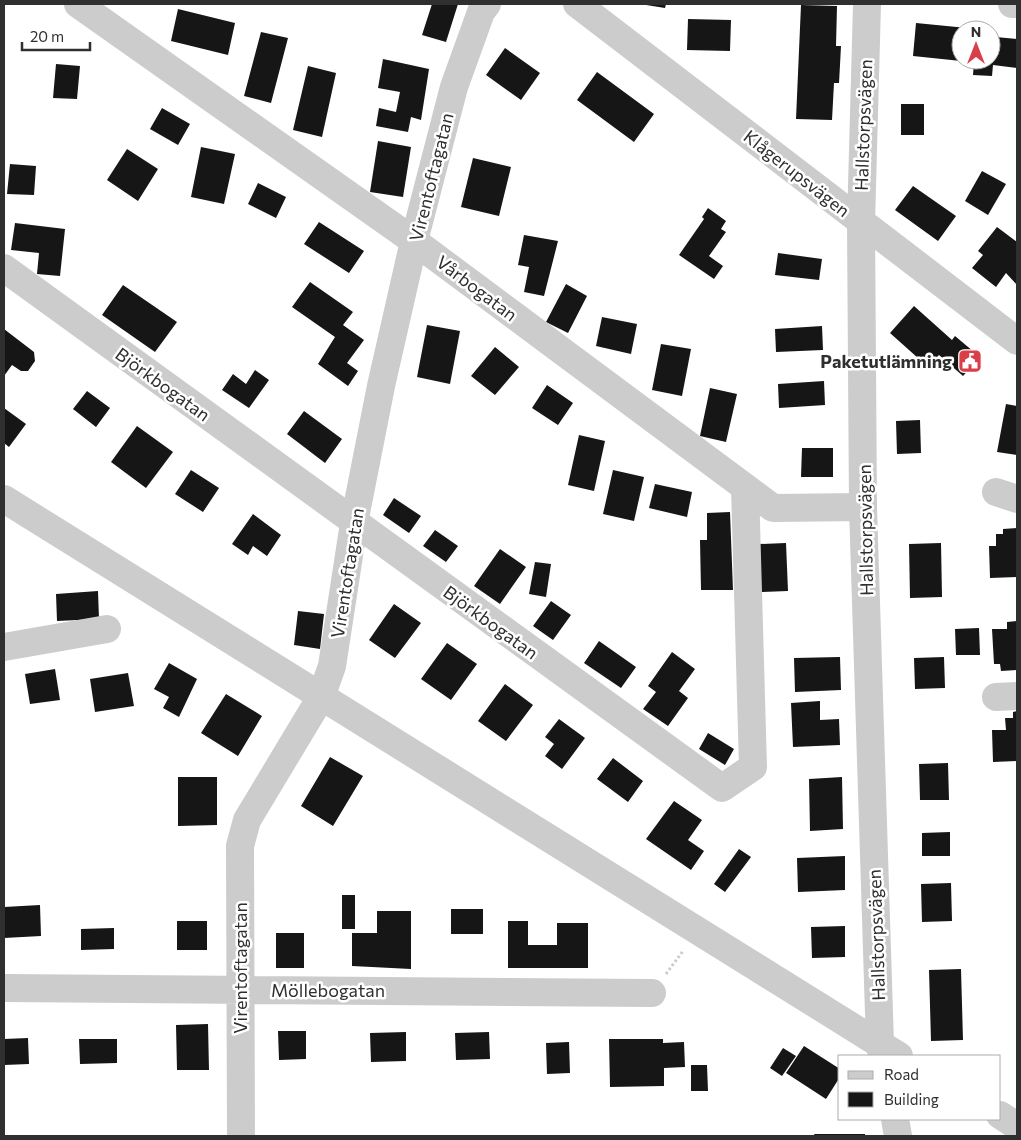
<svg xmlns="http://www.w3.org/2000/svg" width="1021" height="1140" font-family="Commissioner,sans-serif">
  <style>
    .building { fill: #161616 }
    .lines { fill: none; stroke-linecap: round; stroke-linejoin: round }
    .path { stroke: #ccc; stroke-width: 3; stroke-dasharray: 2.5 2.5; stroke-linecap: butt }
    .minor { stroke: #ccc; stroke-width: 28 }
    .labels { text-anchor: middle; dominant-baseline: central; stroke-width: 5; stroke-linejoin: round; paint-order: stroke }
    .street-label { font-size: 18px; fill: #2f2f2f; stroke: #fff }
    .poi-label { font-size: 18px; font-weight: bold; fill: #2f2f2f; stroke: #fff; text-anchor: end }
  </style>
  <rect width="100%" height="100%" fill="#fff"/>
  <!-- building -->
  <path class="building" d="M432,4H458L446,42L422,35Z
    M640,4H666L665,8Z
    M801,5L837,6L836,46H841L840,65L839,83H834L832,120L796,119Z
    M178,9L235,23L228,55L171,41Z
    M688,19L731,20L730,51L687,50Z
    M916,23L967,28V30H961V61L913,56Z
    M261,32L288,38L271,103L244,96Z
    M996,37L1017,39V68L993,65L992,76L973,75L974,62L963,60H991V47L995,48Z
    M505,48L540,73L521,100L486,75Z
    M383,59L429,69L421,120L411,117L408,132L376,126L379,108L396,112L400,92L378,88Z
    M56,64L80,66L77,99L53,98Z
    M308,66L336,73L322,137L293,130Z
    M597,72L654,114L634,142L577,100Z
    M901,104H924V135H901Z
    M162,108L190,124L178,145L150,129Z
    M378,141L411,147L403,197L370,192Z
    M201,147L235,154L224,204L191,197Z
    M127,149L158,169L138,201L107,180Z
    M473,158L511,167L499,216L461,207Z
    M10,164L36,166L34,195L7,194Z
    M982,171L1006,184L988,215L965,201Z
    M258,183L286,197L276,218L248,204Z
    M913,186L956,216L938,241L895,210Z
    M708,208L726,221L721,229L726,232L709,256L723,266L714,279L679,255L704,219L702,217Z
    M319,222L364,251L349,273L304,244Z
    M15,223L65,229L60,276L37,274L39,253L11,250Z
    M997,227L1017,242V285L1006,273L996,287L972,268L983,255L978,251Z
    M524,235L558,241L544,296L524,292L529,267L518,265Z
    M778,253L822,259L819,280L775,275Z
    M310,282L353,312L343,325L364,340L347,363L358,371L348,386L318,364L335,337L292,307Z
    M566,284L587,296L568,333L546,322Z
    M123,285L177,322L155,352L102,315Z
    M914,306L952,340L955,336L980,357L963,376L939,355L928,367L890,333Z
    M602,317L637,324L631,354L596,346Z
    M427,325L460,331L450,384L417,377Z
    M822,326L823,350L776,352L775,329Z
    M4,329L34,352L35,361L28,371H21L12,365L4,376Z
    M661,344L691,349L682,396L652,390Z
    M495,347L519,367L495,395L471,376Z
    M255,370L269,380L249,408L222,390L233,374L246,384Z
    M824,381L825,405L779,408L778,384Z
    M547,385L573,403L558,425L532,408Z
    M710,388L737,394L726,442L700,436Z
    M87,391L110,408L96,427L73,409Z
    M1006,404L1017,406V455L997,452Z
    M4,408L26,424L9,447L4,443Z
    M304,411L342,439L325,463L287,434Z
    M920,420L921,453L897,454L896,421Z
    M137,426L173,452L146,488L111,462Z
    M579,435L605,441L594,491L568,485Z
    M802,448H833V477H801Z
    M191,470L219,488L203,512L175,494Z
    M613,470L644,477L634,521L603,514Z
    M655,484L692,492L687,517L649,508Z
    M394,498L421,516L409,533L383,515Z
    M730,512L733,590H701L700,540H707V513Z
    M253,514L281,535L267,556L253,546L248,555L232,544Z
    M1017,528V577L990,578L989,546H996V534H1003V529Z
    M435,530L458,546L446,562L423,546Z
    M786,543L788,591L761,592L759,544Z
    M941,543L942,597L910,598L909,544Z
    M500,549L526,567L500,604L474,586Z
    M535,562L551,564L546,597L529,594Z
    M98,591L99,619L57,621L56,594Z
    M551,601L571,615L553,640L533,626Z
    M394,604L421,623L395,658L369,640Z
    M298,611L324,614L320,649L294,645Z
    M1017,621V670L1001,671L1000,664H994L992,629H1007V622Z
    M979,628L980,655H956L955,629Z
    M599,641L636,667L621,688L584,663Z
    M447,643L477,664L451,700L421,679Z
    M672,652L695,669L679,691L688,698L668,726L643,709L656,692L648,686Z
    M840,657L841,690L795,692L794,658Z
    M944,657L945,688L915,689L914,658Z
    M169,663L197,679L179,717L163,708L169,697L154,689Z
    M55,669L60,700L30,704L25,674Z
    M128,673L134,706L95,712L90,679Z
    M505,684L533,705L506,741L478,721Z
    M226,694L262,716L238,756L201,733Z
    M820,701V720L839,719L840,745L793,747L791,703Z
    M1017,711V761L993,762L992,730H1006L1005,718H1013V712Z
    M559,719L585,738L562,769L545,756L554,744L545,737Z
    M708,733L734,749L725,765L699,749Z
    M330,757L363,776L333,826L301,806Z
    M613,758L643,781L628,802L597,779Z
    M948,763L949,800H920L919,764Z
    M178,777H217V825L178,826Z
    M842,777L843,829L810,831L809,779Z
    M674,801L702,820L688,840L704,851L691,870L646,839Z
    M950,832V856H922V833Z
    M739,849L751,857L725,892L714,884Z
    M845,856V890L798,892L797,858Z
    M951,883L952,921L922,922L921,884Z
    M342,895H355V929H342Z
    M40,905L41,936L4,938V907Z
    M451,909H483V934H451Z
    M377,911H411V969L352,966V933H377Z
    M177,921H207V950H177Z
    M508,921H528V945H557V923H588V968H508Z
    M845,926V957L812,958L811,927Z
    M114,928V949L81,950V929Z
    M276,933H304V968H276Z
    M961,969L963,1040L931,1041L929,970Z
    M208,1024L209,1070H177L176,1025Z
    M278,1031H306V1059L279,1060Z
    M406,1032V1061L371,1062L370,1033Z
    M489,1032L490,1059L456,1060L455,1033Z
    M28,1038L29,1064L4,1065V1039Z
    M79,1039H117V1063L80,1064Z
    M609,1039H663V1043L684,1042L685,1067L664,1068V1086L610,1087Z
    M569,1042L570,1073L547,1074L546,1043Z
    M804,1046L840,1069V1077L826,1099L786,1073Z
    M783,1048L796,1056L782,1076L770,1068Z
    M691,1065H707L708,1091H691Z
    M814,1134H865V1136H815Z"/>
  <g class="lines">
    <!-- path -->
    <path class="path" d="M666,974L683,951"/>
    <!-- minor -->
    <path class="minor" d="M78,4L414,241L773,508L863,507
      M577,4L1017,341
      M867,4L861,223L863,507L880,1045L882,1056
      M1012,4H1017
      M4,268L722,788L753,767L745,487
      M996,492L1017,499
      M4,499L899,1056
      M4,647L107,629
      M996,697L1017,696
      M4,988L652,993
      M1000,1115L1017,1126
      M895,1119L898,1136
      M241,1136L240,846L247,820L321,697L332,666L354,523L381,386L414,241L454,87L481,12L487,4"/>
  </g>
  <!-- icons -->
  <defs>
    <g id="civic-square" transform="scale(1.25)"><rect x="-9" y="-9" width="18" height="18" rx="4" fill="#d93f49" stroke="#fff"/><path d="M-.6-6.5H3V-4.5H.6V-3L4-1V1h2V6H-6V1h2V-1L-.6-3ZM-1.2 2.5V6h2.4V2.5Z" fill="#fff"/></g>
  </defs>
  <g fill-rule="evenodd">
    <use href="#civic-square" x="970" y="361"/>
  </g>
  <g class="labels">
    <!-- street labels -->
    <g class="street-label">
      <text transform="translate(863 125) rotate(-88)">Hallstorpsvägen</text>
      <text transform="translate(797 173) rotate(38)">Klågerupsvägen</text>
      <text transform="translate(431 177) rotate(-76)">Virentoftagatan</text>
      <text transform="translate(477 288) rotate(37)">Vårbogatan</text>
      <text transform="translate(163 384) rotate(36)">Björkbogatan</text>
      <text transform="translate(865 530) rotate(-91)">Hallstorpsvägen</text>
      <text transform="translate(347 573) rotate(-81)">Virentoftagatan</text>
      <text transform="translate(491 622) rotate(36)">Björkbogatan</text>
      <text transform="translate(876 935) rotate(-92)">Hallstorpsvägen</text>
      <text transform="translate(240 968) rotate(-90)">Virentoftagatan</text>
      <text x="328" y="990">Möllebogatan</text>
    </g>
    <!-- poi labels -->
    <g class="poi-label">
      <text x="952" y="361">Paketutlämning</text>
    </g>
  </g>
  <!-- border -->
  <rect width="1021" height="1140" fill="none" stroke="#2f2f2f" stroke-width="10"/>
  <!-- legend -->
  <rect x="838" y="1055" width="162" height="65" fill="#ffffff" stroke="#acacac"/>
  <rect x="848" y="1071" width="25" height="8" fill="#cccccc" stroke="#acacac"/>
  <text x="884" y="1080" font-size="15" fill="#2f2f2f">Road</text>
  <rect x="848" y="1092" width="25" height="15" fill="#161616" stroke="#acacac"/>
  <text x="884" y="1105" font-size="15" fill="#2f2f2f">Building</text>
  <!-- north arrow -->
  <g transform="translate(976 45)"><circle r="24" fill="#ffffff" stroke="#acacac"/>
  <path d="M0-4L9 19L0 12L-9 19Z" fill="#d93f49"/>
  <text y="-8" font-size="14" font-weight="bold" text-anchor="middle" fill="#2f2f2f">N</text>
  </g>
  <!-- scale -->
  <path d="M22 42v8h68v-8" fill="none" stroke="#2f2f2f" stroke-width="2.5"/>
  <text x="30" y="42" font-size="15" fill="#2f2f2f" stroke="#ffffff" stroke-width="4" paint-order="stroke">20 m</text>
</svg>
